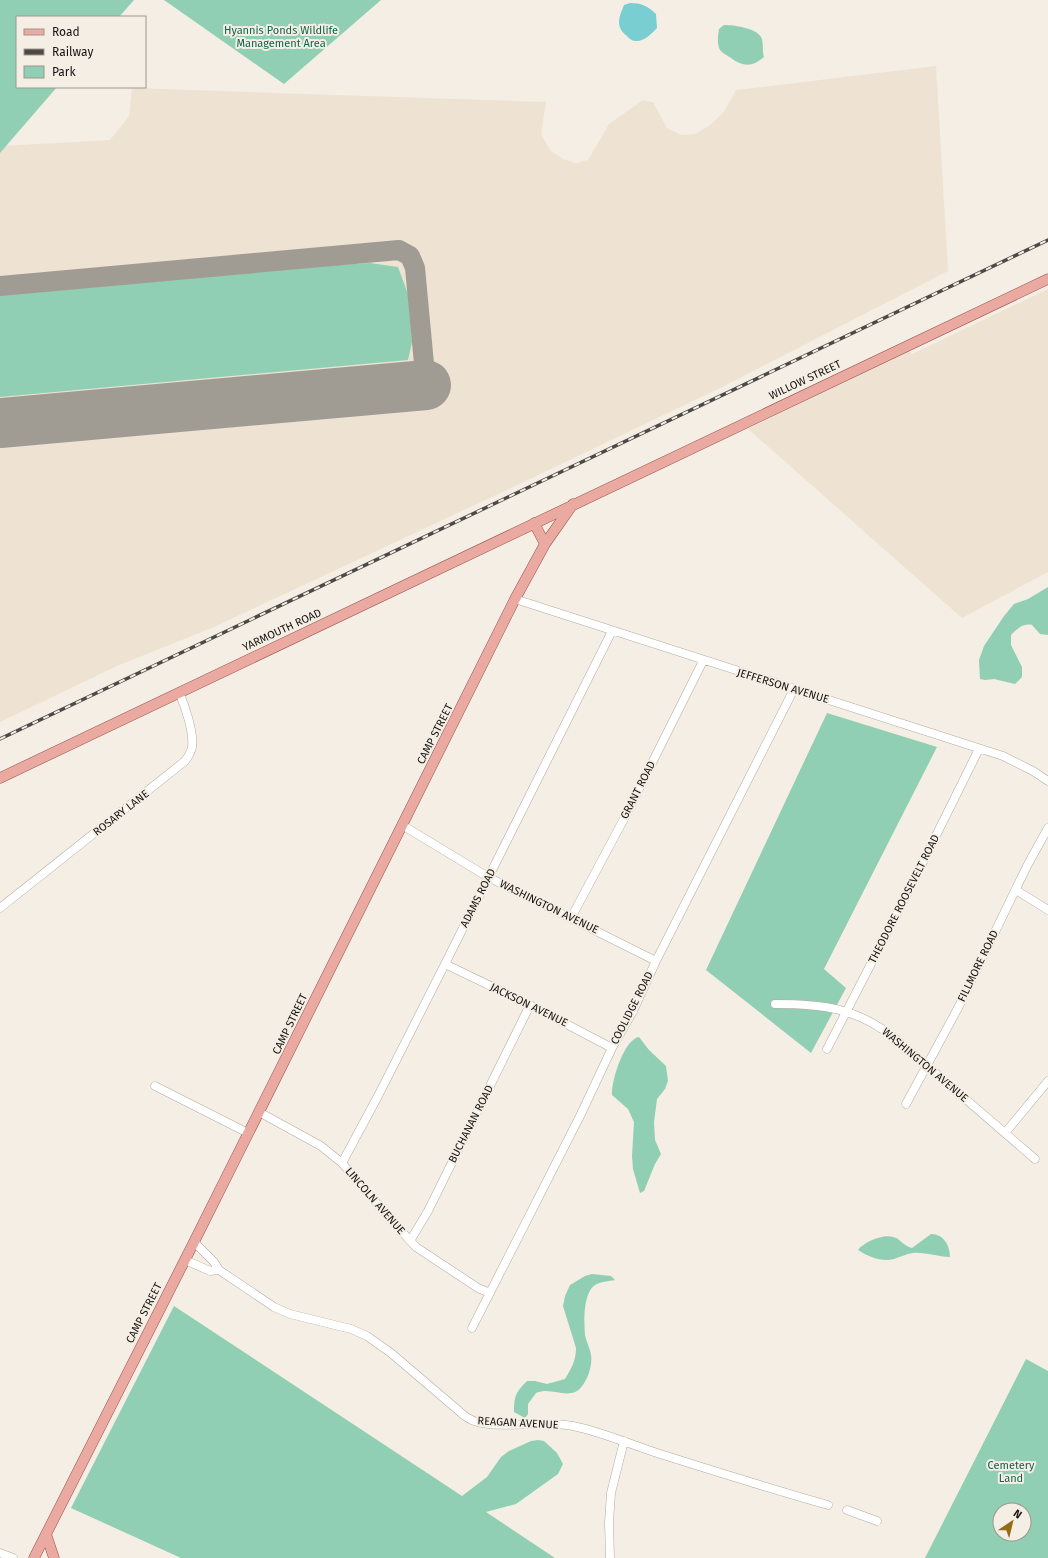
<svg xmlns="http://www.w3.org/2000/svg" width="1048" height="1558" font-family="'Fira Sans',sans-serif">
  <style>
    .built { fill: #eee3d3 }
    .green { fill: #90cfb3; fill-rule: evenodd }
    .water { fill: #78ced1 }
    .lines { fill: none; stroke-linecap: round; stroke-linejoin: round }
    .taxiway { stroke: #a09c94; stroke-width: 20 }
    .runway { stroke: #a09c94; stroke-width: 50 }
    .minor-casing { stroke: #b1aba2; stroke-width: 9 }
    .major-casing { stroke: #985147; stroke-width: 11 }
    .minor { stroke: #fff; stroke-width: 8 }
    .major { stroke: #ebaaa1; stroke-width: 10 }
    .rail-casing { stroke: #4d4a45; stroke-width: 3.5 }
    .rail { stroke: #f4eee4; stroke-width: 2; stroke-dasharray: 6; stroke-linecap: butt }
    .labels { text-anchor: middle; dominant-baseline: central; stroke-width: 4; stroke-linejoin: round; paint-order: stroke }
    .park-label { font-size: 11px; fill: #0d6549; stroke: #f4eee4 }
    .street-label { font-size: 11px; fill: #171512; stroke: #f4eee4 }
  </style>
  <rect width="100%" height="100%" fill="#f4eee4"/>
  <!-- built -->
  <path class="built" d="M936,66L948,271L720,388L509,489L214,627L117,666L0,722V146L110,140L129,116L132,88L546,102L541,134L550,150L563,159L576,163L588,160L609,124L643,100L653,102L667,128L681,135L695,134L709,126L723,113L736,90Z
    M1048,289V572L962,618L748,429L908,349L912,354Z"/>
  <!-- green -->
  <path class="green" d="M0,0H134L119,17H17V87H57L0,153Z
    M164,0H381L284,84Z
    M724,25C734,25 756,28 761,37C764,43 762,51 764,57C753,67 743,67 731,58C727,55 721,53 719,48C717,42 718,36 719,29Z
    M370,263L398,267L408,294L412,342L408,360L0,397V295L332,265Z
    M1048,587V635L1040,634L1032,625C1023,623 1017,629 1011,635V645L1022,667V677L1015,684L994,679L985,680L980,679L979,660L984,646L1004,616L1014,604L1028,599Z
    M827,713L937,747L824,969L846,988L811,1053L706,970Z
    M639,1037L649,1050L666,1066L668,1081L665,1089L657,1099L654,1122L655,1140L661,1154L655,1164L644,1191L640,1193L633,1169L632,1156L634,1122L628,1109L612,1095C611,1082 624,1039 639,1037Z
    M931,1234C944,1234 950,1246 950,1257C938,1257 925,1252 913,1253C906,1254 900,1257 894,1259C881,1262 869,1257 858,1250C864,1242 883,1234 893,1237C900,1238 903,1246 912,1248Z
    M592,1274L611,1276L615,1280C609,1281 600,1282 595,1285C583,1293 584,1322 585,1335C586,1341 590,1348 591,1355C593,1366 586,1387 575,1392C565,1396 554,1390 544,1391C542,1391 538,1392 536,1393L528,1404V1414L525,1418L514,1412C514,1396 516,1392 527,1381H535L547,1384L565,1379C571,1369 576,1361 576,1348L563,1306L565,1296L570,1285L585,1276Z
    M174,1306L462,1496L487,1477L501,1457L509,1451L531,1441L538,1440L544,1441L557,1453L563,1464L558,1474L516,1504L486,1512L555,1558H181L71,1508Z
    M1026,1359L1048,1371V1558H925ZM1000,1510H1024V1534H1000Z"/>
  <!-- water -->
  <path class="water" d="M630,3C641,3 648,6 656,14L657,28C651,34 644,42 635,41C632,41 629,38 627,36C615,27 619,17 624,5Z"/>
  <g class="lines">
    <!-- taxiway -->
    <path class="taxiway" d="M0,286L399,250L410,256L415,268L426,385"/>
    <!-- runway -->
    <path class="runway" d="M0,423L426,385"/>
    <!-- minor casing -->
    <g class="minor-casing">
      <path id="minor" d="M515,599L1003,756L1033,771L1048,781
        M402,825L488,877L656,961
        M1016,890L1048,910
        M0,908L185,761C188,757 191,753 192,747C194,732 185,706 179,692
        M571,918L626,815L703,661
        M445,964L530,1005L612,1048
        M775,1004C824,1004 857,1008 896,1039L1035,1159
        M827,1049L903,902L979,749
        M155,1086L248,1133
        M906,1104L958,1008L1027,866L1048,828
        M259,1112L321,1146L342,1163L391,1220L416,1247L478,1288L490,1293
        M1005,1133L1048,1081
        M342,1163L378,1096L445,964L612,631
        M410,1241L428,1211L530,1005
        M194,1242L214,1262L219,1270L274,1307L290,1314L351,1329L367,1336L391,1353L459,1411C464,1416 470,1420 477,1422C508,1429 542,1420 573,1426C602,1432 629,1444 657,1453C714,1471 771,1489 828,1505
        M185,1260L210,1271L219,1270
        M472,1328L580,1116L612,1048L633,1011L656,961L794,689
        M847,1510L877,1521
        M0,1553L13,1558
        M610,1558L609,1523L611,1493L624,1441"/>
    </g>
    <!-- major casing -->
    <g class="major-casing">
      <path id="major" d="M534,523L545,544
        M0,778L1048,279
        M46,1534L54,1558
        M34,1558L194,1242L515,599L545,544L573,504"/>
    </g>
    <!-- minor -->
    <use href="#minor" class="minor"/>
    <!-- major -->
    <use href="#major" class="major"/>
    <!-- rail casing -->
    <g class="rail-casing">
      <path id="rail" d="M0,739L1048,240"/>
    </g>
    <!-- rail -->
    <use href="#rail" class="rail"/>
  </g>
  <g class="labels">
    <!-- park labels -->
    <g class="park-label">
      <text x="281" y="30">Hyannis Ponds Wildlife<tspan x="281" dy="13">Management Area</tspan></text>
      <text x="1011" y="1465">Cemetery<tspan x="1011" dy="13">Land</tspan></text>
    </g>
    <!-- street labels -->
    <g class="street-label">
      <text transform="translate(805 380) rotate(-25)">WILLOW STREET</text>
      <text transform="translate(282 630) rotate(-25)">YARMOUTH ROAD</text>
      <text transform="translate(783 686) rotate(17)">JEFFERSON AVENUE</text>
      <text transform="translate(435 734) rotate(-63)">CAMP STREET</text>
      <text transform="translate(638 790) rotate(-63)">GRANT ROAD</text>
      <text transform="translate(121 813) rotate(-38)">ROSARY LANE</text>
      <text transform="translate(478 898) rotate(-63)">ADAMS ROAD</text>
      <text transform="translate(904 899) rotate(-63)">THEODORE ROOSEVELT ROAD</text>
      <text transform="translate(549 907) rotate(26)">WASHINGTON AVENUE</text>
      <text transform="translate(978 966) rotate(-64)">FILLMORE ROAD</text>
      <text transform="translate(529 1005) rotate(26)">JACKSON AVENUE</text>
      <text transform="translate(632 1008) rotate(-63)">COOLIDGE ROAD</text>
      <text transform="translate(290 1024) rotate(-64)">CAMP STREET</text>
      <text transform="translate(925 1065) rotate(40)">WASHINGTON AVENUE</text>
      <text transform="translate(471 1124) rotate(-63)">BUCHANAN ROAD</text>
      <text transform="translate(375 1201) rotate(49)">LINCOLN AVENUE</text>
      <text transform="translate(144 1313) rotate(-63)">CAMP STREET</text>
      <text transform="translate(518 1423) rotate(3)">REAGAN AVENUE</text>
    </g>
  </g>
  <!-- legend -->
  <rect x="16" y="16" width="130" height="72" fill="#f4eee4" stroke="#9c9790"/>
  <rect x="24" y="29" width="20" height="6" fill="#ebaaa1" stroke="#9c9790"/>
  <text x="52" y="36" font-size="12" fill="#171512">Road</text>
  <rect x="24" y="49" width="20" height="6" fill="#4d4a45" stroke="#9c9790"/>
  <text x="52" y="56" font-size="12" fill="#171512">Railway</text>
  <rect x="24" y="66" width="20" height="12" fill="#90cfb3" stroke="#9c9790"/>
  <text x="52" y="76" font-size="12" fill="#171512">Park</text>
  <!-- north arrow -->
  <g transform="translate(1012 1522) rotate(35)"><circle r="19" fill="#f4eee4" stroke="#9c9790"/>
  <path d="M0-3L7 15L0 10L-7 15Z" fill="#946c16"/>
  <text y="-6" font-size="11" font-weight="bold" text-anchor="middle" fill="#171512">N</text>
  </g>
</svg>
